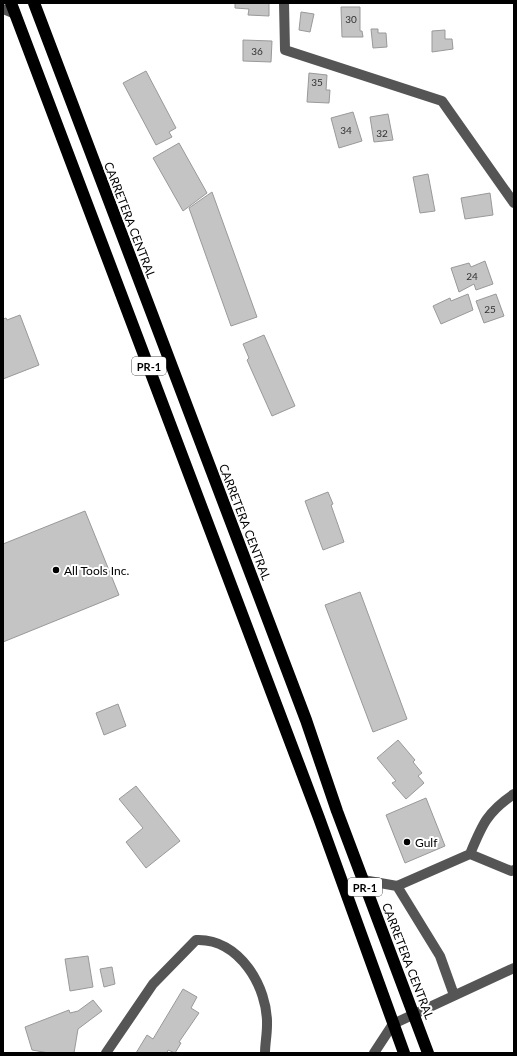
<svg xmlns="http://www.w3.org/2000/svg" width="517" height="1056" font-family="Lato,sans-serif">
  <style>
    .building { fill: #c4c4c4; stroke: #999 }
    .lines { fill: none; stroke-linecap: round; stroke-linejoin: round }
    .minor { stroke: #555; stroke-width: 10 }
    .highway { stroke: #000; stroke-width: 12 }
    .poi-dot { fill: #000; stroke: #fff; stroke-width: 1.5 }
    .labels { text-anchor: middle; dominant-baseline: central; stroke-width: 4; stroke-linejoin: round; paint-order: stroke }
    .number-label { font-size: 10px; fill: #313131 }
    .shield { fill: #fff; stroke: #4c4c4c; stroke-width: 1 }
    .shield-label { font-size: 11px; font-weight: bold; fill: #000 }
    .street-label { font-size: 12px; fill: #000; stroke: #fff }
    .poi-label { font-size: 12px; fill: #000; stroke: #fff; text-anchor: start }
  </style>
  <rect width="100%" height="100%" fill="#fff"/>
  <!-- building -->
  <path class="building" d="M235,3H269V16L248,15L249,9L235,8Z
    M341,7H360V31H362L363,37H342Z
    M301,12L314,14L310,32L299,30Z
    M371,29H378V33H386L387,47L373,48Z
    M445,30V39H452L453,49L432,52V31Z
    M243,40L272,41L271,62L243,61Z
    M146,71L176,128L169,132L172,137L156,145L123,83Z
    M309,73L327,75L326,90H330L329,103L307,102Z
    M353,112L362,141L339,148L331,118Z
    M388,114L393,140L374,142L370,117Z
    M179,143L207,193L183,211L153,158Z
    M428,174L435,211L420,213L413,177Z
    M212,192L257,317L231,326L189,208Z
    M490,193L493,215L465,219L461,198Z
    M485,261L493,284L476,290L474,284L459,292L451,268L469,263L471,267Z
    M468,294L473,310L441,324L433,306L450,298L451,301Z
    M496,294L504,316L484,323L476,301Z
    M20,315L39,365L3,379V319L6,318L7,320Z
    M264,335L295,406L272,416L247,360L249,358L243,344Z
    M328,492L333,504L331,505L344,542L323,550L305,501Z
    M85,511L119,595L3,642V544Z
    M360,592L407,719L373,732L325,605Z
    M118,704L126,726L104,735L96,713Z
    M398,740L415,760L413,762L422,773L418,776L424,783L406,799L392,783L396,781L377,758Z
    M136,786L180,841L146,868L126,842L143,828L119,799Z
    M426,798L445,846L405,863L386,815Z
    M88,956L93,987L70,991L65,959Z
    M112,967L115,984L104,987L100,969Z
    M183,989L197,997L191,1008L199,1013L179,1042L181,1043L175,1053L168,1050L167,1053H136L147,1035L153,1039Z
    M93,1000L102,1011L78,1029L74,1053H49L32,1050L25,1027L69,1010L70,1013L78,1011Z"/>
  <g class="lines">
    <!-- minor -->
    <path class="minor" d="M284,3L285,50L442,101L514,203
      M3,9L15,14
      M470,854L511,871L514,870
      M363,880L397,886L440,956L454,995
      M397,886L470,854C482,825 487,812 514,794
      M106,1053L153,984L196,940C239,938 268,987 267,1025C267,1035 265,1044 265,1053
      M374,1053L393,1024L514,968"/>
    <!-- highway -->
    <path class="highway" d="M11,3L319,818L404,1053
      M34,3L306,720L337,811L428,1053"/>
  </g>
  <!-- markers -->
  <g class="poi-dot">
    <circle cx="56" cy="570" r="4"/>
    <circle cx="407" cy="842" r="4"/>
  </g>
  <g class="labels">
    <!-- number labels -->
    <g class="number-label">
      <text x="351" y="19">30</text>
      <text x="257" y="51">36</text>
      <text x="317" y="82">35</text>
      <text x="346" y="130">34</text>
      <text x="382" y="133">32</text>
      <text x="472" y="276">24</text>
      <text x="490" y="309">25</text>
    </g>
    <!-- shield labels -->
    <g class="shield">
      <rect x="132" y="357" width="34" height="18" rx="3"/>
      <rect x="348" y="878" width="34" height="18" rx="3"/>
    </g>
    <g class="shield-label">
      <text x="149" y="366">PR-1</text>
      <text x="365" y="887">PR-1</text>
    </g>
    <!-- street labels -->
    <g class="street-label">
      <text transform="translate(130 220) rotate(69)">CARRETERA CENTRAL</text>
      <text transform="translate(245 522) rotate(69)">CARRETERA CENTRAL</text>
      <text transform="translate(408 961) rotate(69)">CARRETERA CENTRAL</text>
    </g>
    <!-- poi labels -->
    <g class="poi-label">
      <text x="64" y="570">All Tools Inc.</text>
      <text x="415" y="842">Gulf</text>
    </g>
  </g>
  <!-- border -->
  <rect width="517" height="1056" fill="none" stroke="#000000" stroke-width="8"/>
</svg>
